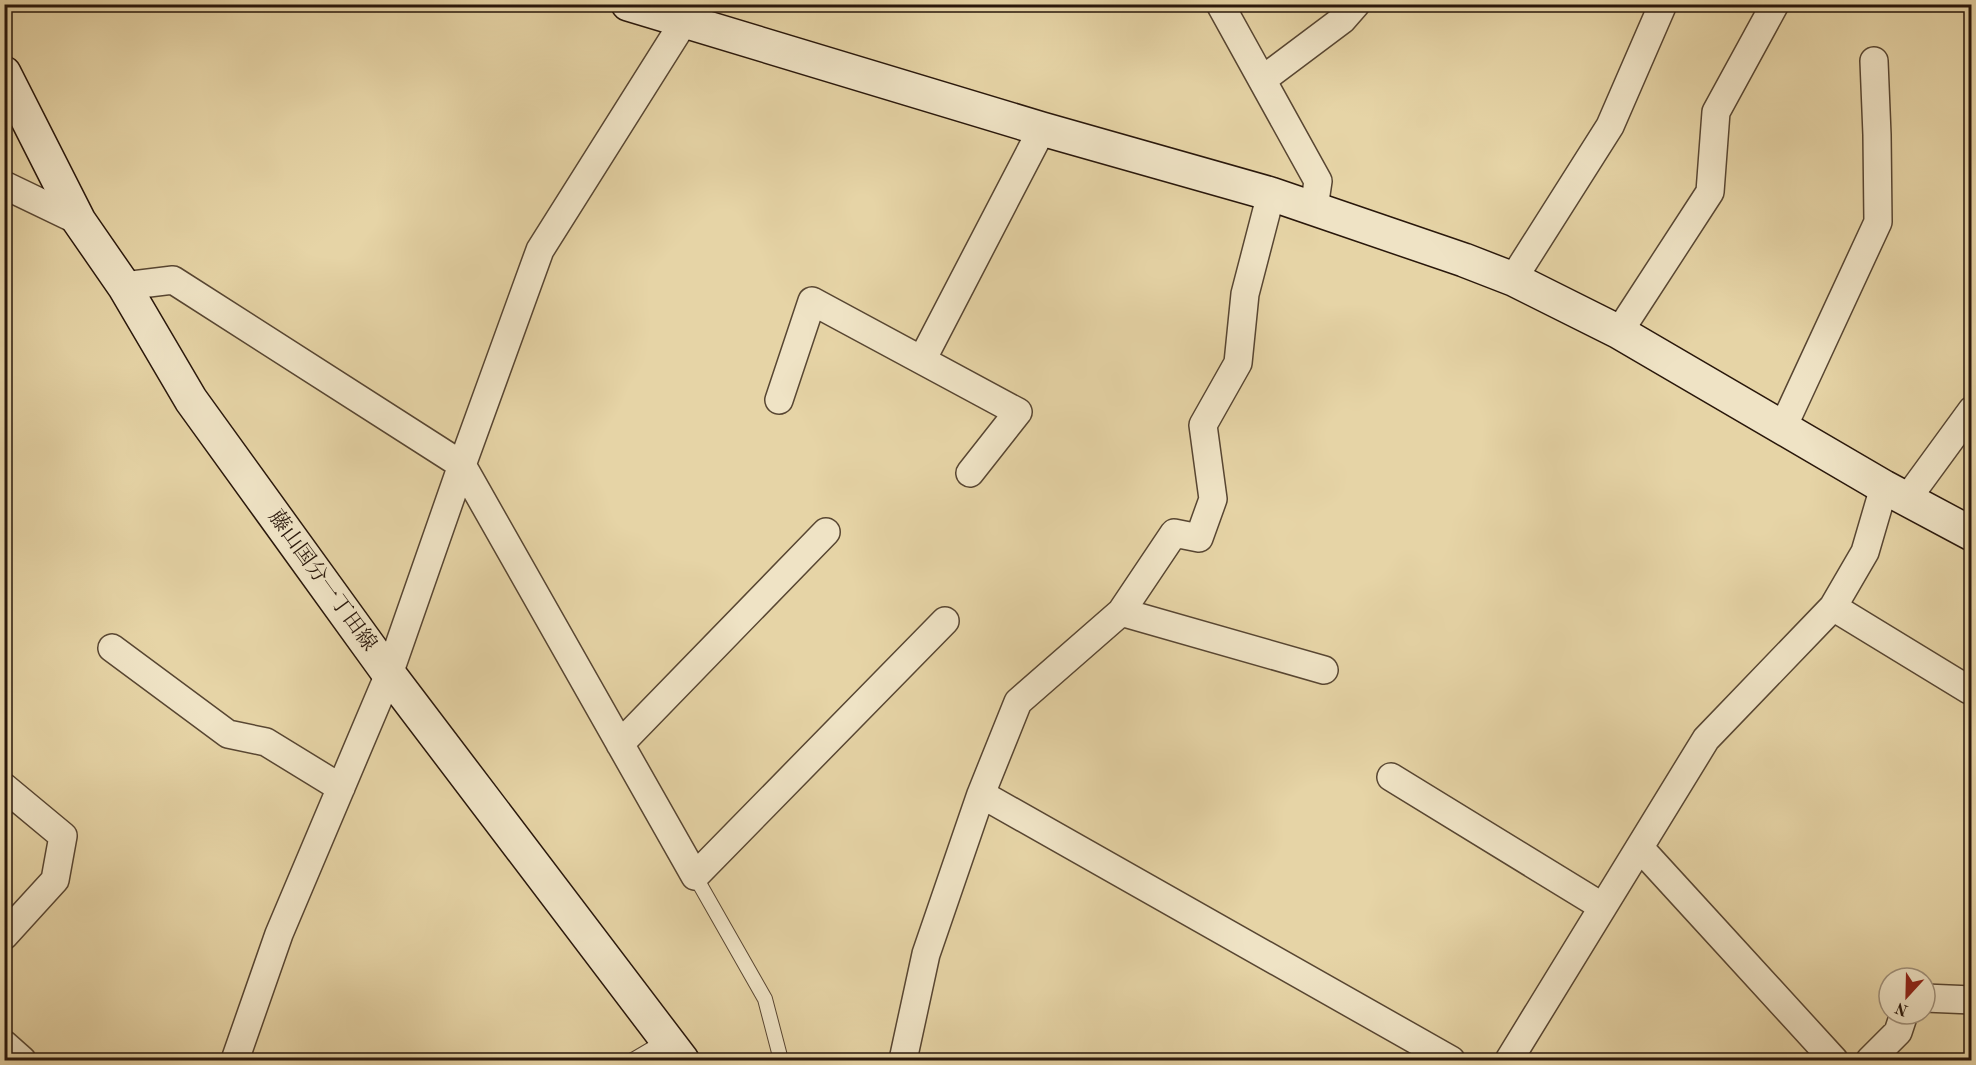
<svg xmlns="http://www.w3.org/2000/svg" width="1976" height="1065" font-family="'Old Standard TT','Noto Serif JP',serif">
  <style>
    .lines { fill: none; stroke-linecap: round; stroke-linejoin: round }
    .lane-casing { stroke: #584632; stroke-width: 16 }
    .street-casing { stroke: #584632; stroke-width: 30 }
    .secondary-casing { stroke: #29170b; stroke-width: 36 }
    .lane { stroke: #efe3c5; stroke-width: 14 }
    .street { stroke: #efe3c5; stroke-width: 27 }
    .secondary { stroke: #efe3c5; stroke-width: 33 }
    .labels { text-anchor: middle; dominant-baseline: central; stroke-width: 5; stroke-linejoin: round; paint-order: stroke }
    .street-label { font-size: 21px; fill: #29170b; stroke: #efe3c5 }
  </style>
  <rect width="100%" height="100%" fill="#e6d4a6"/>
  <filter id="stains"><feTurbulence type="fractalNoise" baseFrequency=".00333" numOctaves="4"/><feColorMatrix values="0 0 0 0 .2 0 0 0 0 .09 0 0 0 0 .02 0 0 0 .5 -.17"/></filter>
  <radialGradient id="worn" r=".72"><stop offset=".6" stop-color="#630" stop-opacity="0"/><stop offset="1" stop-color="#630" stop-opacity=".3"/></radialGradient>
  <g class="lines">
    <!-- lane casing -->
    <g class="lane-casing">
      <path id="lane" d="M695,876L765,999L781,1060
        M633,1060L667,1040"/>
    </g>
    <!-- street casing -->
    <g class="street-casing">
      <path id="street" d="M1220,4L1318,181L1314,208
        M1262,80L1342,20L1356,4
        M4,185L79,221
        M1513,279L1610,126L1663,4
        M124,286L173,280L462,465L695,876L945,621
        M1619,332L1710,192L1716,112L1775,4
        M922,360L1042,129
        M779,400L812,301L1018,412L970,473
        M1783,427L1878,222L1877,135L1874,61
        M1907,499L1972,410
        M1833,607L1969,690
        M1121,612L1324,670
        M112,648L228,734L266,742L341,788
        M620,744L826,532
        M1391,777L1603,907
        M4,787L63,836L55,880L4,936
        M981,794L1451,1060
        M1640,848L1834,1060
        M1925,998L1972,1000
        M4,1044L22,1060
        M235,1060L279,934L389,674L462,465L540,250L695,4
        M903,1060L926,954L981,794L1018,702L1121,612L1174,533L1199,538L1213,499L1203,425L1238,363L1245,294L1271,194
        M1509,1060L1706,739L1833,607L1865,552L1884,487
        M1870,1060L1898,1032L1904,1014"/>
    </g>
    <!-- secondary casing -->
    <g class="secondary-casing">
      <path id="secondary" d="M628,4L1042,129L1271,194L1464,260L1513,279L1619,332L1884,487L1972,534
        M4,73L79,221L124,286L191,400L389,674L682,1060"/>
    </g>
    <!-- lane -->
    <use href="#lane" class="lane"/>
    <!-- street -->
    <use href="#street" class="street"/>
    <!-- secondary -->
    <use href="#secondary" class="secondary"/>
  </g>
  <g class="labels">
    <!-- street labels -->
    <g class="street-label">
      <text transform="translate(322 581) rotate(54)">藤山国分一丁田線</text>
    </g>
  </g>
  <!-- margin -->
  <rect width="1976" height="1065" fill="none" stroke="#e6d4a6" stroke-width="24"/>
  <rect x="6" y="6" width="1964" height="1053" fill="none" stroke="#29170b" stroke-width="3"/>
  <rect x="12" y="12" width="1952" height="1041" fill="none" stroke="#29170b" stroke-width="1.5"/>
  <!-- north arrow -->
  <g transform="translate(1907 996) rotate(202)"><circle r="28" fill="#efe3c5" stroke="#a0917b" stroke-width="1.5"/>
  <path d="M0-4.5L10 22L0 15L-10 22Z" fill="#8f2418"/>
  <text y="-9" font-size="16" font-weight="bold" text-anchor="middle" fill="#29170b">N</text>
  </g>
  <rect width="100%" height="100%" filter="url(#stains)"/>
  <rect width="100%" height="100%" fill="url(#worn)"/>
</svg>
